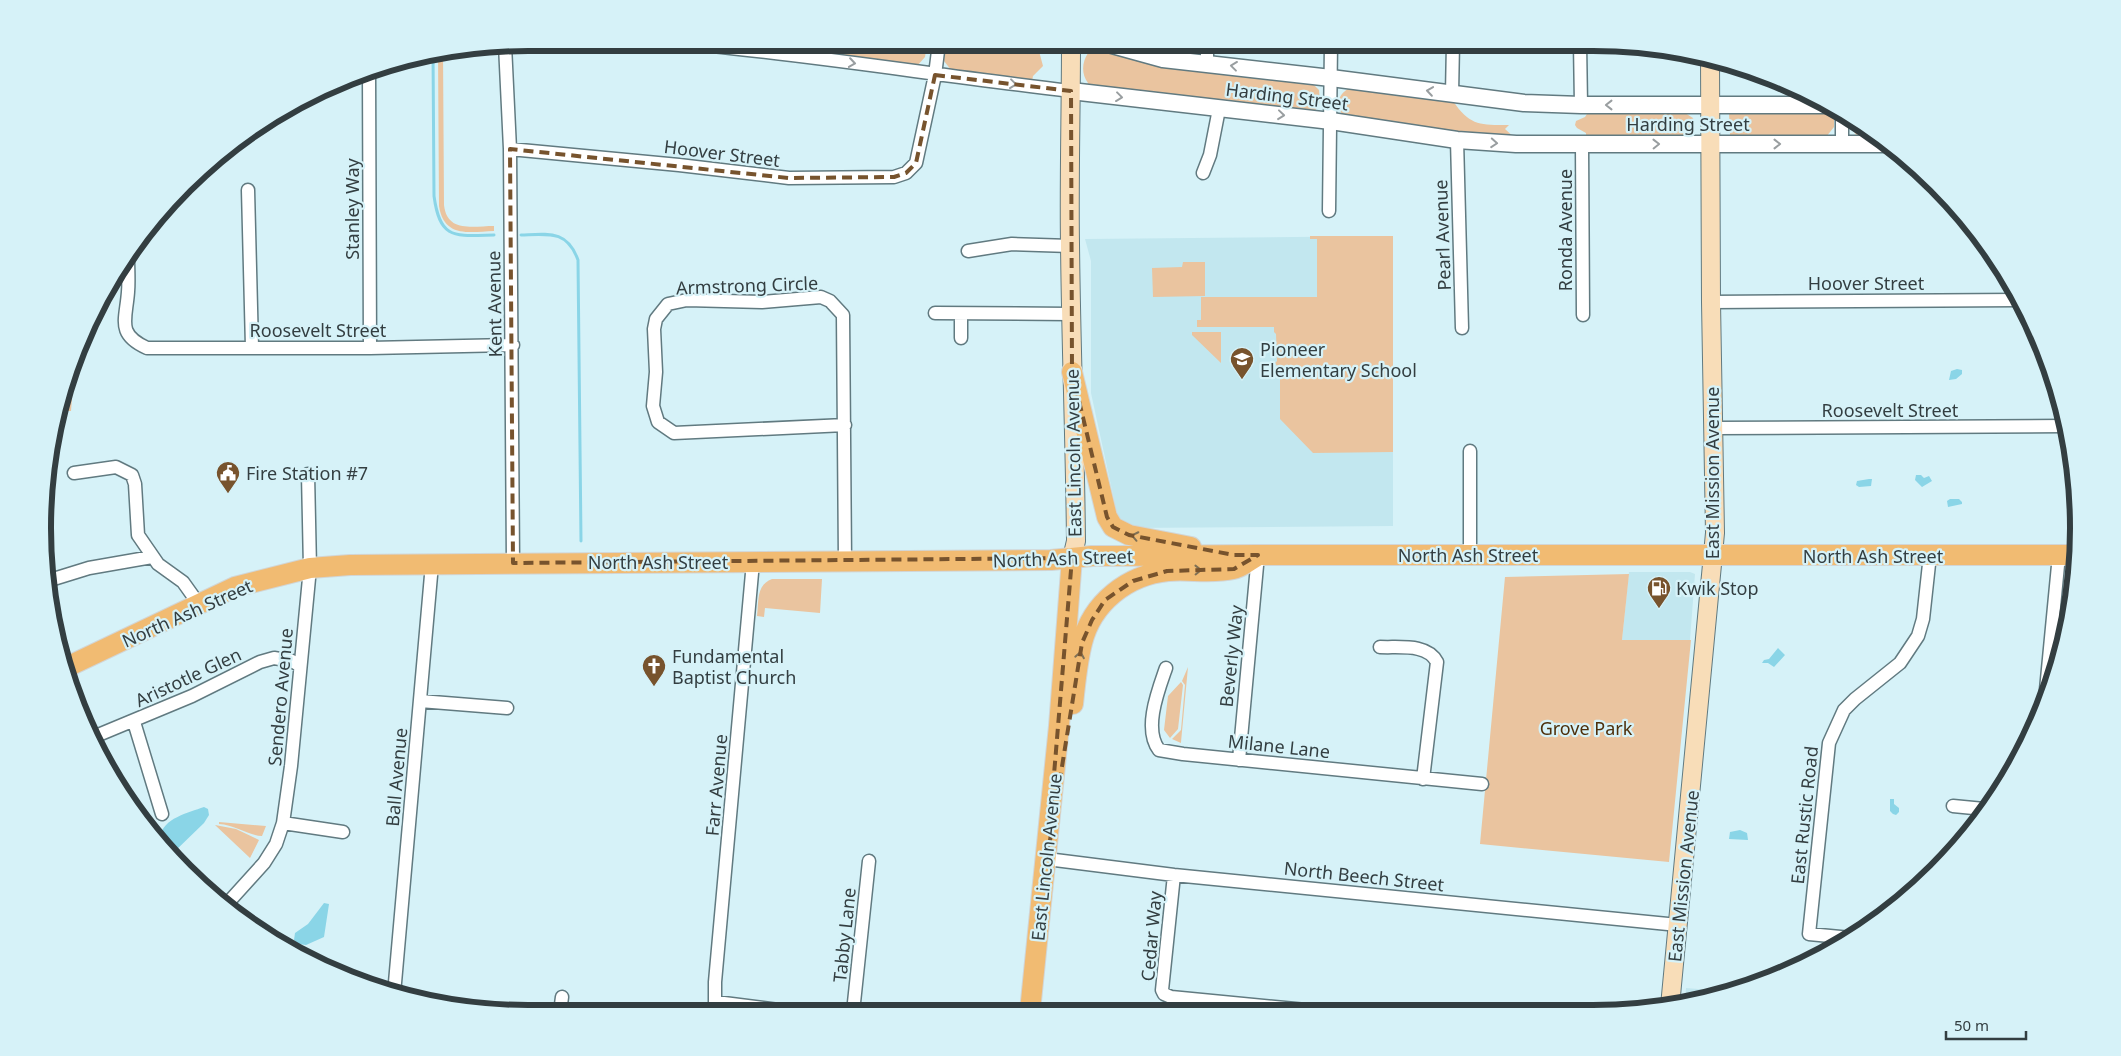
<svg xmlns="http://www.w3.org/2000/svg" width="2121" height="1056" font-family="'Noto Sans',sans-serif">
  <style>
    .built { fill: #c2e7ef }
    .green { fill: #eac49f }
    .water { fill: #8ad5e7 }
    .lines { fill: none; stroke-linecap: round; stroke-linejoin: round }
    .stream { stroke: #8ad5e7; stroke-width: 3 }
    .minor-casing { stroke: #617a80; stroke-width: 15 }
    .tertiary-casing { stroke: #617a80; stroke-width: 19 }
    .secondary-casing { stroke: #617a80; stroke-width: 20 }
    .primary-casing { stroke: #d2d5d5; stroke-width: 22 }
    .minor { stroke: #fff; stroke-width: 12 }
    .tertiary { stroke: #fff; stroke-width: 16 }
    .secondary { stroke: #f8ddb8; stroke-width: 18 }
    .primary { stroke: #f1bb72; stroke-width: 20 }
    .oneway { stroke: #999ea0 }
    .oneway2 { stroke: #7f7055 }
    .marked { fill: none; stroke: #77532d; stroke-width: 4; stroke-dasharray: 10 6; stroke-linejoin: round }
    .labels { text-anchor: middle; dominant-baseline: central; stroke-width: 4.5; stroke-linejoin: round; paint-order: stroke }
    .street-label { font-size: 18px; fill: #333e41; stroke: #d6f2f8 }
    .poi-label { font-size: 18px; fill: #333e41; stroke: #d6f2f8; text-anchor: start }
    .park-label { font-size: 18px; fill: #4d2f0b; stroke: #d6f2f8 }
    .rim { fill: none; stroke: #333e41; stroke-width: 6 }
  </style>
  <rect width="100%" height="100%" fill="#d6f2f8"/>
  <!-- built -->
  <path class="built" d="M1393,236V526L1128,528L1118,518L1091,393V261L1085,239Z
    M1629,572H1690L1695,574L1690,640H1622Z
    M1686,988L1722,991L1731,992L1685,1003Z"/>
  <!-- green -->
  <path class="green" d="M710,43H927L925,57L917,66Z
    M945,43H1045L1041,46L1039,51L1043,66L1033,76L1032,81L951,70L944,61Z
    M1090,48H1100L1312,83L1319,90L1320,102L1315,111L1086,85L1088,83C1081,74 1082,62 1088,53L1086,51Z
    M438,51H443L444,205C447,233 473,226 494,226V231C469,232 444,238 439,206Z
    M1350,88L1453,101C1470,126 1480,125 1509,125L1505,129L1516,139L1498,138L1343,115C1335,106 1338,93 1350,88Z
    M1589,111L1685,113L1693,118L1695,126L1690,132L1685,135V137L1586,138V133L1577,128L1575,125L1576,121L1585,117Z
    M1829,112L1834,118V127L1826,137L1735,138L1730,135L1729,113Z
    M1852,120L1883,139L1857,136L1852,129Z
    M1310,236H1393V452L1313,453L1280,419V370L1275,363L1277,361L1276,334L1274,332V327H1197V320H1201V297H1317V239H1310Z
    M1183,262H1205V296L1153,297L1152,268L1182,267Z
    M1192,332H1221V363L1192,335Z
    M74,373L71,411H60Z
    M1629,574L1622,640H1691L1669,862L1480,844L1505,577Z
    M772,579H822L820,613L765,608L764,617L757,616C759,601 756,585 772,579Z
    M1188,667L1181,742V743L1172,739L1181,730L1185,685L1182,681Z
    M1181,682L1183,685L1178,729L1170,738L1164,730L1168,696Z
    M219,822L266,826L262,836C250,836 235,825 219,824Z
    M215,825L236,829L259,840L250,858Z"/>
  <!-- water -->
  <path class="water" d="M1957,369L1962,370V374L1956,379L1949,380L1951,371Z
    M1916,475H1921L1924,478L1929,476L1932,481L1922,487L1915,480Z
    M1869,479H1872L1871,486L1859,487L1856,485L1857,481Z
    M1950,499H1959L1962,502V504L1948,507L1947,501Z
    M1778,648L1785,655L1774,667L1768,663H1762L1764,660L1769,659Z
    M1890,799H1894V804L1899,808V812L1896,815L1893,814L1890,811Z
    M204,807L208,809L209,815L204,823L172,854L160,837C163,818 188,813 204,807Z
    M1740,830L1747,833L1748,840L1729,839L1730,832Z
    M324,903L329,904L324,937L306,945L298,944L294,940L295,933L308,924Z"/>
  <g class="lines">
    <!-- stream -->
    <path class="stream" d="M433,52L434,196C440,240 454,236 494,235
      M521,235C549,234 567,230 578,260L581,541"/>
    <!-- minor casing -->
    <g class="minor-casing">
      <path id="minor" d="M682,43C812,55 941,76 1071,91
        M1580,43L1581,105
        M505,45L510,149L513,563
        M1207,63V43
        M369,70L370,348
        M1452,94L1453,43
        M1842,114V144
        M1457,140L1462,328
        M1582,145L1583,315
        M510,149L679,165L789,178L894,177L906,173L916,163L935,75L939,43
        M1203,173L1210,155L1219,109
        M248,190L252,347
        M1329,211L1331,43
        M968,251L1012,244L1070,246
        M128,257C128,269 129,281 128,292C126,320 116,334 147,348H370L513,345
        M1711,302L2020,300
        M935,313L1071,314
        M961,338V314
        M845,425L674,433L658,422L653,406L656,372L654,329L656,319L668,304L687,300L762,302L821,297L830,301L843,315L845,561
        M1715,428L2065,426
        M74,473L116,467L132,475L135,484L138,535L158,564L183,582L198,603
        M1470,556V451
        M47,581L89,568L152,557
        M1380,647C1399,648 1427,643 1437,662L1423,779
        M1166,668C1158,691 1143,729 1159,750L1183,754L1482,784
        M2045,700L2059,555
        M420,701L507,708
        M134,722L162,814
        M91,738L192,696L260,662L274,658L292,661L300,666
        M1239,760L1258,555
        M1953,806L1984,809
        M283,823L343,832
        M1047,859L1174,875L1678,925
        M1174,875L1162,990L1164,994L1171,997L1306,1010
        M226,905L264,863L276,844L283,823L291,766L310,568L308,474
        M1851,938L1809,934L1829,743L1844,710L1855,699L1900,663L1918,636L1923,619L1930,555
        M394,994L432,564
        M716,1002L794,1012
        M560,1012L562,997
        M715,1012V982L753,562
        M853,1012L869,861"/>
    </g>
    <!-- tertiary casing -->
    <g class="tertiary-casing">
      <path id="tertiary" d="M1105,43L1163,59L1331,78L1524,103L1581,105H1827
        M1071,91L1331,121L1457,140L1516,144H1890"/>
    </g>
    <!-- secondary casing -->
    <g class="secondary-casing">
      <path id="secondary" d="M1071,43C1071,110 1069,177 1070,244C1071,343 1075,442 1076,541L1072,558
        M1670,1006L1715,533L1711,302L1710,58"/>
    </g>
    <!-- primary casing -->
    <g class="primary-casing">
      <path id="primary" d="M1072,372L1107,517L1113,527L1129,535L1191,547
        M69,666L235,587L310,568L350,565L1051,560L1092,556L1258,555H2077
        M1073,704C1075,684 1077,663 1082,643C1092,603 1127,575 1168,571C1189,569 1212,574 1233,569C1241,568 1250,560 1257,556
        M1030,1011L1059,726L1072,558"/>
    </g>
    <!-- minor -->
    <use href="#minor" class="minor"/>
    <!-- tertiary -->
    <use href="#tertiary" class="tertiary"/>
    <!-- secondary -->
    <use href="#secondary" class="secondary"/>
    <!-- primary -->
    <use href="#primary" class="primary"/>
  </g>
  <!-- one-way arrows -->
  <defs><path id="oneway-chevron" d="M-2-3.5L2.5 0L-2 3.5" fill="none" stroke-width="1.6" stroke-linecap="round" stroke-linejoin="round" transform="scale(1.25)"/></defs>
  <g class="oneway">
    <use href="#oneway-chevron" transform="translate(852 63) rotate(8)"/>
    <use href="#oneway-chevron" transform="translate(1234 66) rotate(-173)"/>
    <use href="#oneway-chevron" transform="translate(1013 84) rotate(7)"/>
    <use href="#oneway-chevron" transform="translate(1430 91) rotate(-172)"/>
    <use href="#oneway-chevron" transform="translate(1119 97) rotate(7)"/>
    <use href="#oneway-chevron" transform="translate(1609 105) rotate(-180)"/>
    <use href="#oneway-chevron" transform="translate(1281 115) rotate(6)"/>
    <use href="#oneway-chevron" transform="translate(1494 143) rotate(4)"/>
    <use href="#oneway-chevron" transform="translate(1656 144) rotate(-1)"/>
    <use href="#oneway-chevron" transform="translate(1777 144)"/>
  </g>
  <g class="oneway2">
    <use href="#oneway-chevron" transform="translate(1135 536) rotate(-168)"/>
    <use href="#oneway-chevron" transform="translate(1198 570) rotate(-1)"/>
    <use href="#oneway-chevron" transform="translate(1080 655) rotate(-80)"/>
  </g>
  <!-- marked area -->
  <path class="marked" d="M935,75L1071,91L1072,372L1107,517L1113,527L1129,535L1234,555H1258L1234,569L1167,571L1133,581L1105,600L1092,620L1082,643L1047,859L1072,558L513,563L510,149L789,178L894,177L906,173L916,163Z"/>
  <!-- icons -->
  <defs>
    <g id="school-pin" transform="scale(1.25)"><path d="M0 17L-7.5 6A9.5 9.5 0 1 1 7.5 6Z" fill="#77532d" stroke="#d6f2f8"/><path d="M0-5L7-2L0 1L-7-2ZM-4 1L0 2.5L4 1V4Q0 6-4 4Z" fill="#fff"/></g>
    <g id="civic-pin" transform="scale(1.25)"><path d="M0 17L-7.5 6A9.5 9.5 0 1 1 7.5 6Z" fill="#77532d" stroke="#d6f2f8"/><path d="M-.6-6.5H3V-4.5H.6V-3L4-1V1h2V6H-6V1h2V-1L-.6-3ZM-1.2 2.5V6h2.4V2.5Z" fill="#fff"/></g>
    <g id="fuel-pin" transform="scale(1.25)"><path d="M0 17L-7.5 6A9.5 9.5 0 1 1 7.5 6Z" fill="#77532d" stroke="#d6f2f8"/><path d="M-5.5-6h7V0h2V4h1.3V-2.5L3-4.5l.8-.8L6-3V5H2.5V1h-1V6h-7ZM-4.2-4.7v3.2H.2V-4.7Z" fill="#fff"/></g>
    <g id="church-pin" transform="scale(1.25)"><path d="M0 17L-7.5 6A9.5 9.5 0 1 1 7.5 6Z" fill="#77532d" stroke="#d6f2f8"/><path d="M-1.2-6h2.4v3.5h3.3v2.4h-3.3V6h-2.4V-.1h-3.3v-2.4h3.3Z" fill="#fff"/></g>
  </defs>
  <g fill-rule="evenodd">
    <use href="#school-pin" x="1242" y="359"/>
    <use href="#civic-pin" x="228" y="473"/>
    <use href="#fuel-pin" x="1659" y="588"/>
    <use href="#church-pin" x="654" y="666"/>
  </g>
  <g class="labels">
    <!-- street labels -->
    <g class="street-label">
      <text transform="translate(1287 96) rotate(7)">Harding Street</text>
      <text x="1688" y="124">Harding Street</text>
      <text transform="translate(722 153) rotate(7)">Hoover Street</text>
      <text transform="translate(352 209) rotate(-90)">Stanley Way</text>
      <text transform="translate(1565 230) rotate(-90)">Ronda Avenue</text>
      <text transform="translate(1442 235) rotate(-92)">Pearl Avenue</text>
      <text x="1866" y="283">Hoover Street</text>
      <text transform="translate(747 285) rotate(-2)">Armstrong Circle</text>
      <text transform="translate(494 304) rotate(-91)">Kent Avenue</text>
      <text x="318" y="330">Roosevelt Street</text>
      <text x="1890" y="410">Roosevelt Street</text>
      <text transform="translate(1073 453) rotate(-91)">East Lincoln Avenue</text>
      <text transform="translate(1712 473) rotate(-90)">East Mission Avenue</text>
      <text x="1468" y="555">North Ash Street</text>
      <text x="1873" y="556">North Ash Street</text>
      <text transform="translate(1063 558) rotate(-2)">North Ash Street</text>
      <text x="658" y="562">North Ash Street</text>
      <text transform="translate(187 613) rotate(-24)">North Ash Street</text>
      <text transform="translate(1231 656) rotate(-84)">Beverly Way</text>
      <text transform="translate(188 677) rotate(-25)">Aristotle Glen</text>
      <text transform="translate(280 697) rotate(-85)">Sendero Avenue</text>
      <text transform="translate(1279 746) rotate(6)">Milane Lane</text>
      <text transform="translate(396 777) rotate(-85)">Ball Avenue</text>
      <text transform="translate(716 785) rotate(-85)">Farr Avenue</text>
      <text transform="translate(1804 815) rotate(-84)">East Rustic Road</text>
      <text transform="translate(1046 857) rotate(-84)">East Lincoln Avenue</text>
      <text transform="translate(1364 876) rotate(6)">North Beech Street</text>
      <text transform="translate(1683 876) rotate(-84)">East Mission Avenue</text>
      <text transform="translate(844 935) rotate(-84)">Tabby Lane</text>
      <text transform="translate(1151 936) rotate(-85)">Cedar Way</text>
    </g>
    <!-- poi labels -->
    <g class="poi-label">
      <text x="1260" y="349">Pioneer<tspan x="1260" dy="21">Elementary School</tspan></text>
      <text x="246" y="473">Fire Station #7</text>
      <text x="1676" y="588">Kwik Stop</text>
      <text x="672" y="656">Fundamental<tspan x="672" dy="21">Baptist Church</tspan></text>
    </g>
    <!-- park labels -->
    <g class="park-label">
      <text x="1586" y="728">Grove Park</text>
    </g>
  </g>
  <!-- crop -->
  <path d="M0 0H2121V1056H0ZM528 51H1593A477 477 0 0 1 2070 528V528A477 477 0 0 1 1593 1005H528A477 477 0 0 1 51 528V528A477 477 0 0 1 528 51Z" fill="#d6f2f8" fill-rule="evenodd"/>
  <path class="rim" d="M528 51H1593A477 477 0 0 1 2070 528V528A477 477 0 0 1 1593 1005H528A477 477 0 0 1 51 528V528A477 477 0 0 1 528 51Z"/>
  <!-- scale -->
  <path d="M1946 1031v8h80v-8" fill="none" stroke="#333e41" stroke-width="2.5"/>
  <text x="1954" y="1031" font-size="15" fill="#333e41" stroke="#d6f2f8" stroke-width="4" paint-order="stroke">50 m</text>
</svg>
